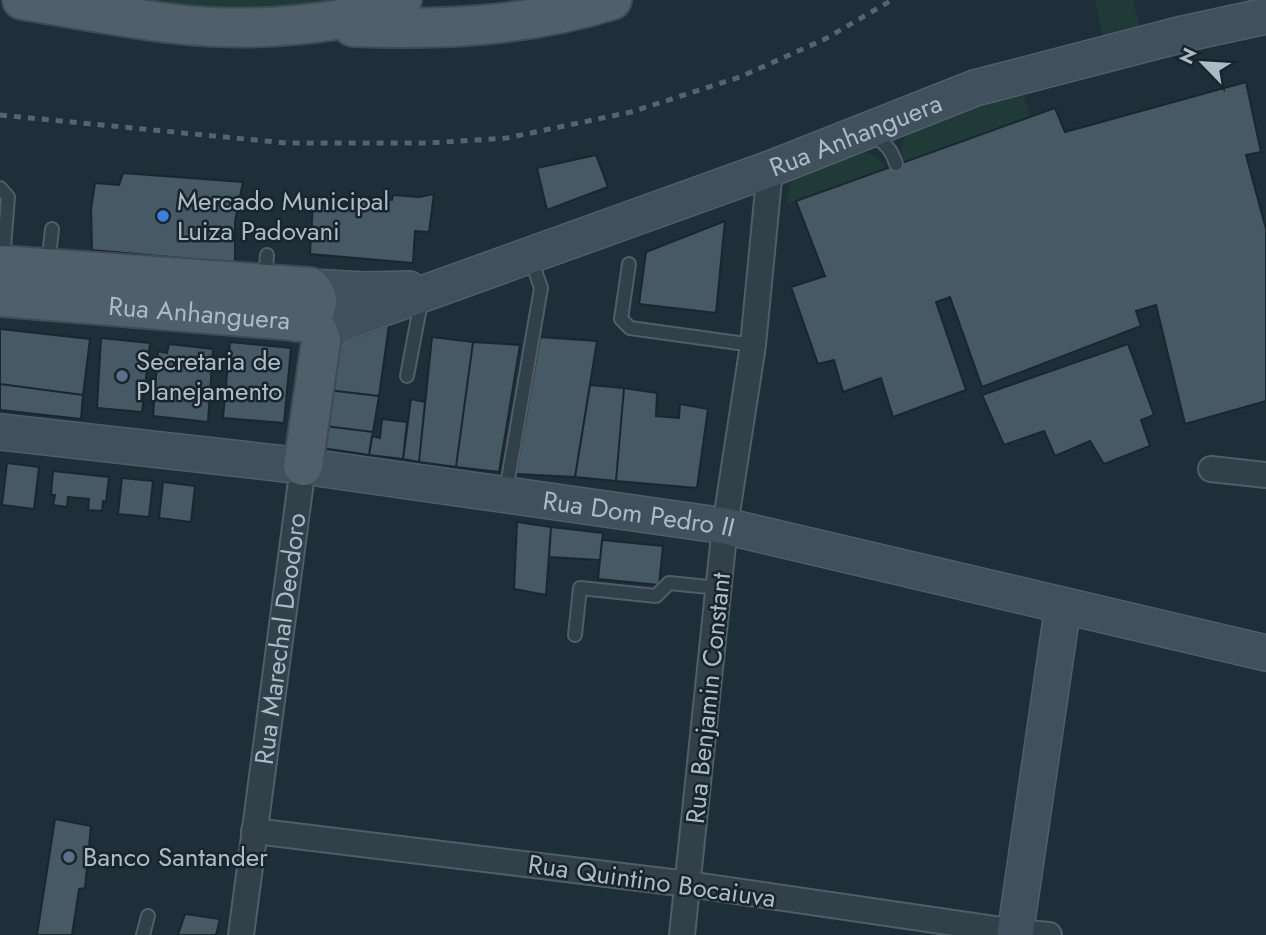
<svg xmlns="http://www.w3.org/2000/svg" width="1266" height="935" font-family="Jost,sans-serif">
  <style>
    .green { fill: #203a37 }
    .building { fill: #465965; stroke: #1a272f; stroke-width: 2 }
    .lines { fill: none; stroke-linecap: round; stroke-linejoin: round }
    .lane-casing { stroke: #4f5e67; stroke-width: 16 }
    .street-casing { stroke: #4f5e67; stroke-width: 28 }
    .secondary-casing { stroke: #4f5e67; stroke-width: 38 }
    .primary-casing { stroke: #3e4c55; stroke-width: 42 }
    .lane { stroke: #324049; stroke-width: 12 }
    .street { stroke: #324049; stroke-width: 24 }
    .secondary { stroke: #40505c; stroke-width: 35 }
    .primary { stroke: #505f69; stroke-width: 38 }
    .rail { stroke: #536570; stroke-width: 5; stroke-dasharray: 7 7; stroke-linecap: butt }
    .shop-dot { fill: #3f7fe0; stroke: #18252d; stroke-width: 2.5 }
    .service-dot { fill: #5c6f8a; stroke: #18252d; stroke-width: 2.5 }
    .labels { text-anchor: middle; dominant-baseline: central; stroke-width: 5; stroke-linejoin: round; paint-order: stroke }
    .street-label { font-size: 26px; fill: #acbbc6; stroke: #18252d }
    .poi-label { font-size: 26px; fill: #acbbc6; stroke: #18252d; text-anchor: start }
  </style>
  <rect width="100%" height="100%" fill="#1e2f39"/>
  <!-- green -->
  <path class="green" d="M134,0H379L220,13Z
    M1095,0H1133L1140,27L1103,38Z
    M1024,94L1030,117L903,163C899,144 902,140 914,125Z
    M861,152C874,154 880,157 885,169L787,204L791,179Z"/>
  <!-- building -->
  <path class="building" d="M1246,82L1261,152L1246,155L1266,229V401L1185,424L1156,305L1136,311L1141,326L982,387L950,297L936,302L966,390L893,417L881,378L843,392L834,360L818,364L791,287L825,276L796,201L1055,108L1065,132Z
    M596,155L608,187L547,210L537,168Z
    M123,173L243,182L235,221V263L92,250L91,210L95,183L119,185Z
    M434,194L429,232L415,231L413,263L310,254L313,204L360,206V196L392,200L393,195L419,197Z
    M725,221L716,313L639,304L646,252Z
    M389,325L379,396L328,390L339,343Z
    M0,329L90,339L83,395L0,384Z
    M432,337L473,342L456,467L419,462Z
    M540,337L597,341L575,477L516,474Z
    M101,338L150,343L142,412L97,408Z
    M230,342L291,348L284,423L223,418Z
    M473,342L520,345L499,472L456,467Z
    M169,344L213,349L208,422L153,416L158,351L167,353Z
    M1128,344L1154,415L1141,420L1150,446L1104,464L1090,441L1055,456L1044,431L1004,445L982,395Z
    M0,384L83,395L81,419L0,410Z
    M590,385L624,388L616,481L575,477Z
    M624,388L657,393L656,416L679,418L680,404L708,409L697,488L616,481Z
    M328,390L379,396L373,432L325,426Z
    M411,399L425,402L419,462L403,459Z
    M382,419L407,422L403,459L369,455L372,436L380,438Z
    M325,426L373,432L369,455L322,448Z
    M7,463L39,467L34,509L2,505Z
    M53,471L109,477L106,502L103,501L102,511L88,510L89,499L68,497L67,507L53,505L55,495H51Z
    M122,478L153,481L149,517L118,514Z
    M163,482L195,486L191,522L159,518Z
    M517,522L551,527L546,595L514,589Z
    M551,527L603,533L600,560L549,557Z
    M602,540L663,546L659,585L598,579Z
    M55,819L91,826L85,888L79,889L72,935H37Z
    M185,914L220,919L216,935H178Z"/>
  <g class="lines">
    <!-- lane casing -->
    <g class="lane-casing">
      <path id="lane" d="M873,135C885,143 892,150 896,164
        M0,188L8,197L3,262
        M629,264L621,319L630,328L753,345
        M48,266L52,229
        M265,281L267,255
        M407,376L422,297
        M506,491L541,288L531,259
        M575,635L580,588L656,596L669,583L719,588
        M143,935L148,916"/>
    </g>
    <!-- street casing -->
    <g class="street-casing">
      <g id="street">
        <path d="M1211,469L1266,475"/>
        <path d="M254,831L688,884L1016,932L1049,935"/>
        <path id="s1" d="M241,935L303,466"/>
        <path d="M682,935L725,526L753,345L770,169"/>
      </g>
    </g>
    <!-- secondary casing -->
    <g class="secondary-casing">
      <g id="secondary">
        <path d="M310,287L365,290L409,289"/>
        <path id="s2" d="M321,342L336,325L770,169L975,88L1183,34L1266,16"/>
        <path id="s3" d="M0,432L303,466L725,526L1266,653"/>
        <path d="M1015,935L1063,606"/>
      </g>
    </g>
    <!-- primary casing -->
    <g class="primary-casing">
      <g id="primary">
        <path d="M22,0C73,8 124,18 176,24C228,30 284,28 336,20C356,17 385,12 402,0"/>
        <path d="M353,27C443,30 525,27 612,0"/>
        <path d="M0,265L310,287C325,303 314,314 297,322"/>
        <path id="s4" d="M0,297L307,322C317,327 320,332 321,342L303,466"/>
      </g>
    </g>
    <!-- lane -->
    <use href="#lane" class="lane"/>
    <!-- street -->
    <use href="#street" class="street"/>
    <!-- secondary -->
    <use href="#secondary" class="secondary"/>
    <!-- primary -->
    <use href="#primary" class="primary"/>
    <!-- rail -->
    <path class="rail" d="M0,115L286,143H429L507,138L631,112L740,77L825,39L892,0"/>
  </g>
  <!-- markers -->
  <circle class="shop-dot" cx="163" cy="216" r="7"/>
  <g class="service-dot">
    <circle cx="122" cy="376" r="7"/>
    <circle cx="69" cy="857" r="7"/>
  </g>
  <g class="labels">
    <!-- street labels -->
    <g class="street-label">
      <text stroke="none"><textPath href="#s2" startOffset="576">Rua Anhanguera</textPath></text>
      <text stroke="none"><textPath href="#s4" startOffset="200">Rua Anhanguera</textPath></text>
      <text stroke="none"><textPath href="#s3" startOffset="644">Rua Dom Pedro II</textPath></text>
      <text stroke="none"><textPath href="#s1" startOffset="299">Rua Marechal Deodoro</textPath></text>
      <text transform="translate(708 698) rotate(-84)">Rua Benjamin Constant</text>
      <text transform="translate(652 881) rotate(8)">Rua Quintino Bocaiuva</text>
    </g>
    <!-- poi labels -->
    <g class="poi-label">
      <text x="177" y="201">Mercado Municipal<tspan x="177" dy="30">Luiza Padovani</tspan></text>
      <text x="136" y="361">Secretaria de<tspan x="136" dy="30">Planejamento</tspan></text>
      <text x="83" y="857">Banco Santander</text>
    </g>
  </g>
  <!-- north arrow -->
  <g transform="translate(1203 63) rotate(295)" stroke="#18252d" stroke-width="5" paint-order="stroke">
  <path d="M0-5L12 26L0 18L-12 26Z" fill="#acbbc6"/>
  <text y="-10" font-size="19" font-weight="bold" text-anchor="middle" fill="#acbbc6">N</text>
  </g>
</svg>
